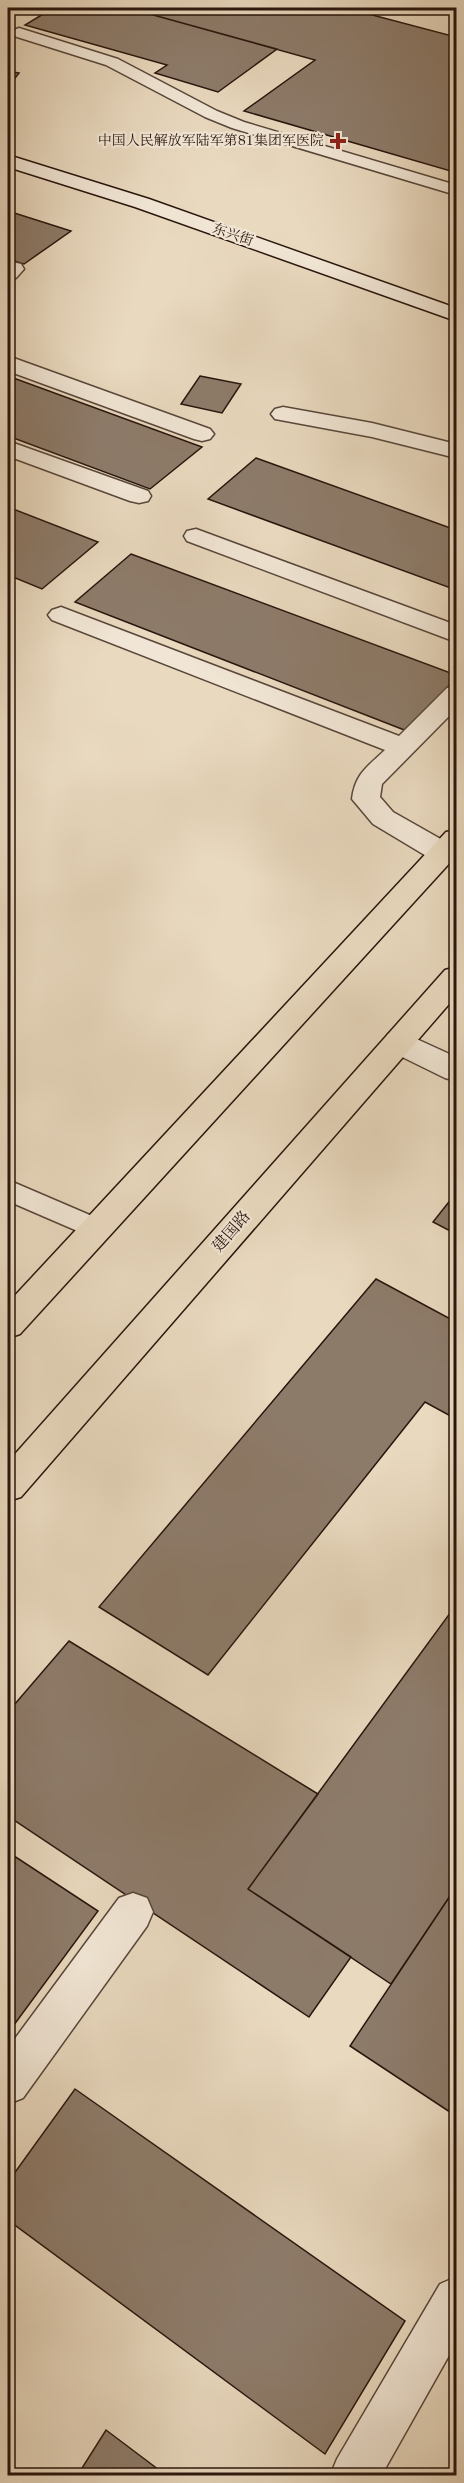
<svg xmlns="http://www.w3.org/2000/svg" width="464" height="2483" font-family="'Old Standard TT','Noto Serif SC',serif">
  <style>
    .building { fill: #8d7b6a; stroke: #29150d; stroke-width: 1.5 }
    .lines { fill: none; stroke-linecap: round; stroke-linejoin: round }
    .service-casing { stroke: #59463a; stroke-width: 3 }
    .minor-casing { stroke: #59463a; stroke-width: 3 }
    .tertiary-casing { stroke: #59463a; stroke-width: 3 }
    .secondary-casing { stroke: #29150d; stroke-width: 3 }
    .primary-casing { stroke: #29150d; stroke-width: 3 }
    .service { fill: #f1e6d5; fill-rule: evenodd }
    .minor { fill: #f1e6d5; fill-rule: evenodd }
    .tertiary { fill: #f1e6d5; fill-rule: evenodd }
    .secondary { fill: #f1e6d5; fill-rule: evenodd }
    .primary { fill: #e9d9bf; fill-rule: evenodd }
    .poi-dot { fill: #8f2418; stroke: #f1e6d5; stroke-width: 2 }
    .labels { text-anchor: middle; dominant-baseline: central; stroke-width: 4.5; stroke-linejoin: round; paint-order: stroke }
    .far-poi-label { font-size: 14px; fill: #29150d; stroke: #f1e6d5; text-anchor: end }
    .far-street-label { font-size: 14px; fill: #29150d; stroke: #f1e6d5 }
    .street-label { font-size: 16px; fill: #29150d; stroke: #f1e6d5 }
  </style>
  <rect width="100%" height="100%" fill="#e9d9bf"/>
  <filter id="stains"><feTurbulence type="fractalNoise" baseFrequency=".00333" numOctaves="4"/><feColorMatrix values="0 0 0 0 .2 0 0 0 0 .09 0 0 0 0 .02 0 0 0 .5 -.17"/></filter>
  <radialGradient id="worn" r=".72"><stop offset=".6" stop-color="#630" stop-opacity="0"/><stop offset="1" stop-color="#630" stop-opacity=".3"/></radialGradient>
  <!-- building -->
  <path class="building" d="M53,8H128L277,49L218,92L155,73L167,65L25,25Z
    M128,8H346L456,37V170L454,172L244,111L315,60Z
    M8,71L19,73L8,87Z
    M8,211L71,231L24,264L8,259Z
    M8,376L202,447L150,489L8,436Z
    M200,376L241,384L222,413L181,404Z
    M256,458L456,530V590L208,499Z
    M8,507L98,542L42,589L8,575Z
    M131,554L456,675V678L407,731L75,602Z
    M456,1193V1234L433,1222Z
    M376,1279L456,1322V1419L425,1402L208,1675L99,1607Z
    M456,1605V1887L391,1984L248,1889Z
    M69,1641L318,1794L248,1889L351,1957L309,2017L8,1816V1712Z
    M8,1852L98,1911L8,2033Z
    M456,1887V2116L350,2046Z
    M75,2089L405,2321L325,2454L8,2220V2182Z
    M106,2430L167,2476H77Z"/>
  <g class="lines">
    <!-- service casing -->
    <g class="service-casing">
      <path id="service" d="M19,28L118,59L217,111L244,122L456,185V195L232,128L205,117L106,65L14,36L11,33L14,30Z
        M8,1180L106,1222L109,1229L106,1236L96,1239L8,1201Z"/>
    </g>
    <!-- minor casing -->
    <g class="minor-casing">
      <path id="minor" d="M8,261L21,264L24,269L16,278L8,279Z
        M8,356L210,429L214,434L210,439L202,441L194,439L8,371Z
        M283,407L372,423L456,444V458L372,437L275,419L271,414L275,409Z
        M8,441L148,491L151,496L148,501L139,503L130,501L8,456Z
        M196,529L456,625V642L187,541L184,536L187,531Z
        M61,607L399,736L447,688L456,686V709L382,784L380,797L393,812L453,846L456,852L453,860L443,862L433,860L373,824L352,799C355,774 367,767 385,750L52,620L48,615L52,610Z
        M133,1893L147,1898L153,1912L147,1926L23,2098L8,2104V2048L119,1898Z
        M456,2277V2343L381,2476H330L337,2459L440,2284Z"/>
    </g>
    <!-- tertiary casing -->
    <g class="tertiary-casing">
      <path id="tertiary" d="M399,1031L456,1057V1081L445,1078L388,1050L384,1042L388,1034Z"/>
    </g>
    <!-- secondary casing -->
    <g class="secondary-casing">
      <path id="secondary" d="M8,155L149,199L456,308V321L135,207L8,167Z"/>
    </g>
    <!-- primary casing -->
    <g class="primary-casing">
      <path id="primary" d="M456,830V856L20,1334L8,1338V1303L446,832Z
        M456,967V996L21,1497L8,1501V1462L445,970Z"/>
    </g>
    <!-- service -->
    <use href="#service" class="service"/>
    <!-- minor -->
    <use href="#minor" class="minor"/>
    <!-- tertiary -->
    <use href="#tertiary" class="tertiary"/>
    <!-- secondary -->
    <use href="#secondary" class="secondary"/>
    <!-- primary -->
    <use href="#primary" class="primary"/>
  </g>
  <!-- markers -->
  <path class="poi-dot" d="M335 132h6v6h6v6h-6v6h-6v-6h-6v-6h6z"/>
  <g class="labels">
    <!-- far-poi labels -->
    <g class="far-poi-label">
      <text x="324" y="141">中国人民解放军陆军第81集团军医院</text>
    </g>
    <!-- far-street labels -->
    <g class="far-street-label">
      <text transform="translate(233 235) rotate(19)">东兴街</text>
    </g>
    <!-- street labels -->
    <g class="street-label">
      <text transform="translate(232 1232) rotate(-49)">建国路</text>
    </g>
  </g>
  <!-- margin -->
  <rect width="464" height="2483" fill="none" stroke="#e9d9bf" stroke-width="30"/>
  <rect x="9" y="9" width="446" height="2465" fill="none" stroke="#29150d" stroke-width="3"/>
  <rect x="15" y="15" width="434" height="2453" fill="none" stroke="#29150d" stroke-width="1.5"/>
  <rect width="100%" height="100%" filter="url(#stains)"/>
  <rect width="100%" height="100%" fill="url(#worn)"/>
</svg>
